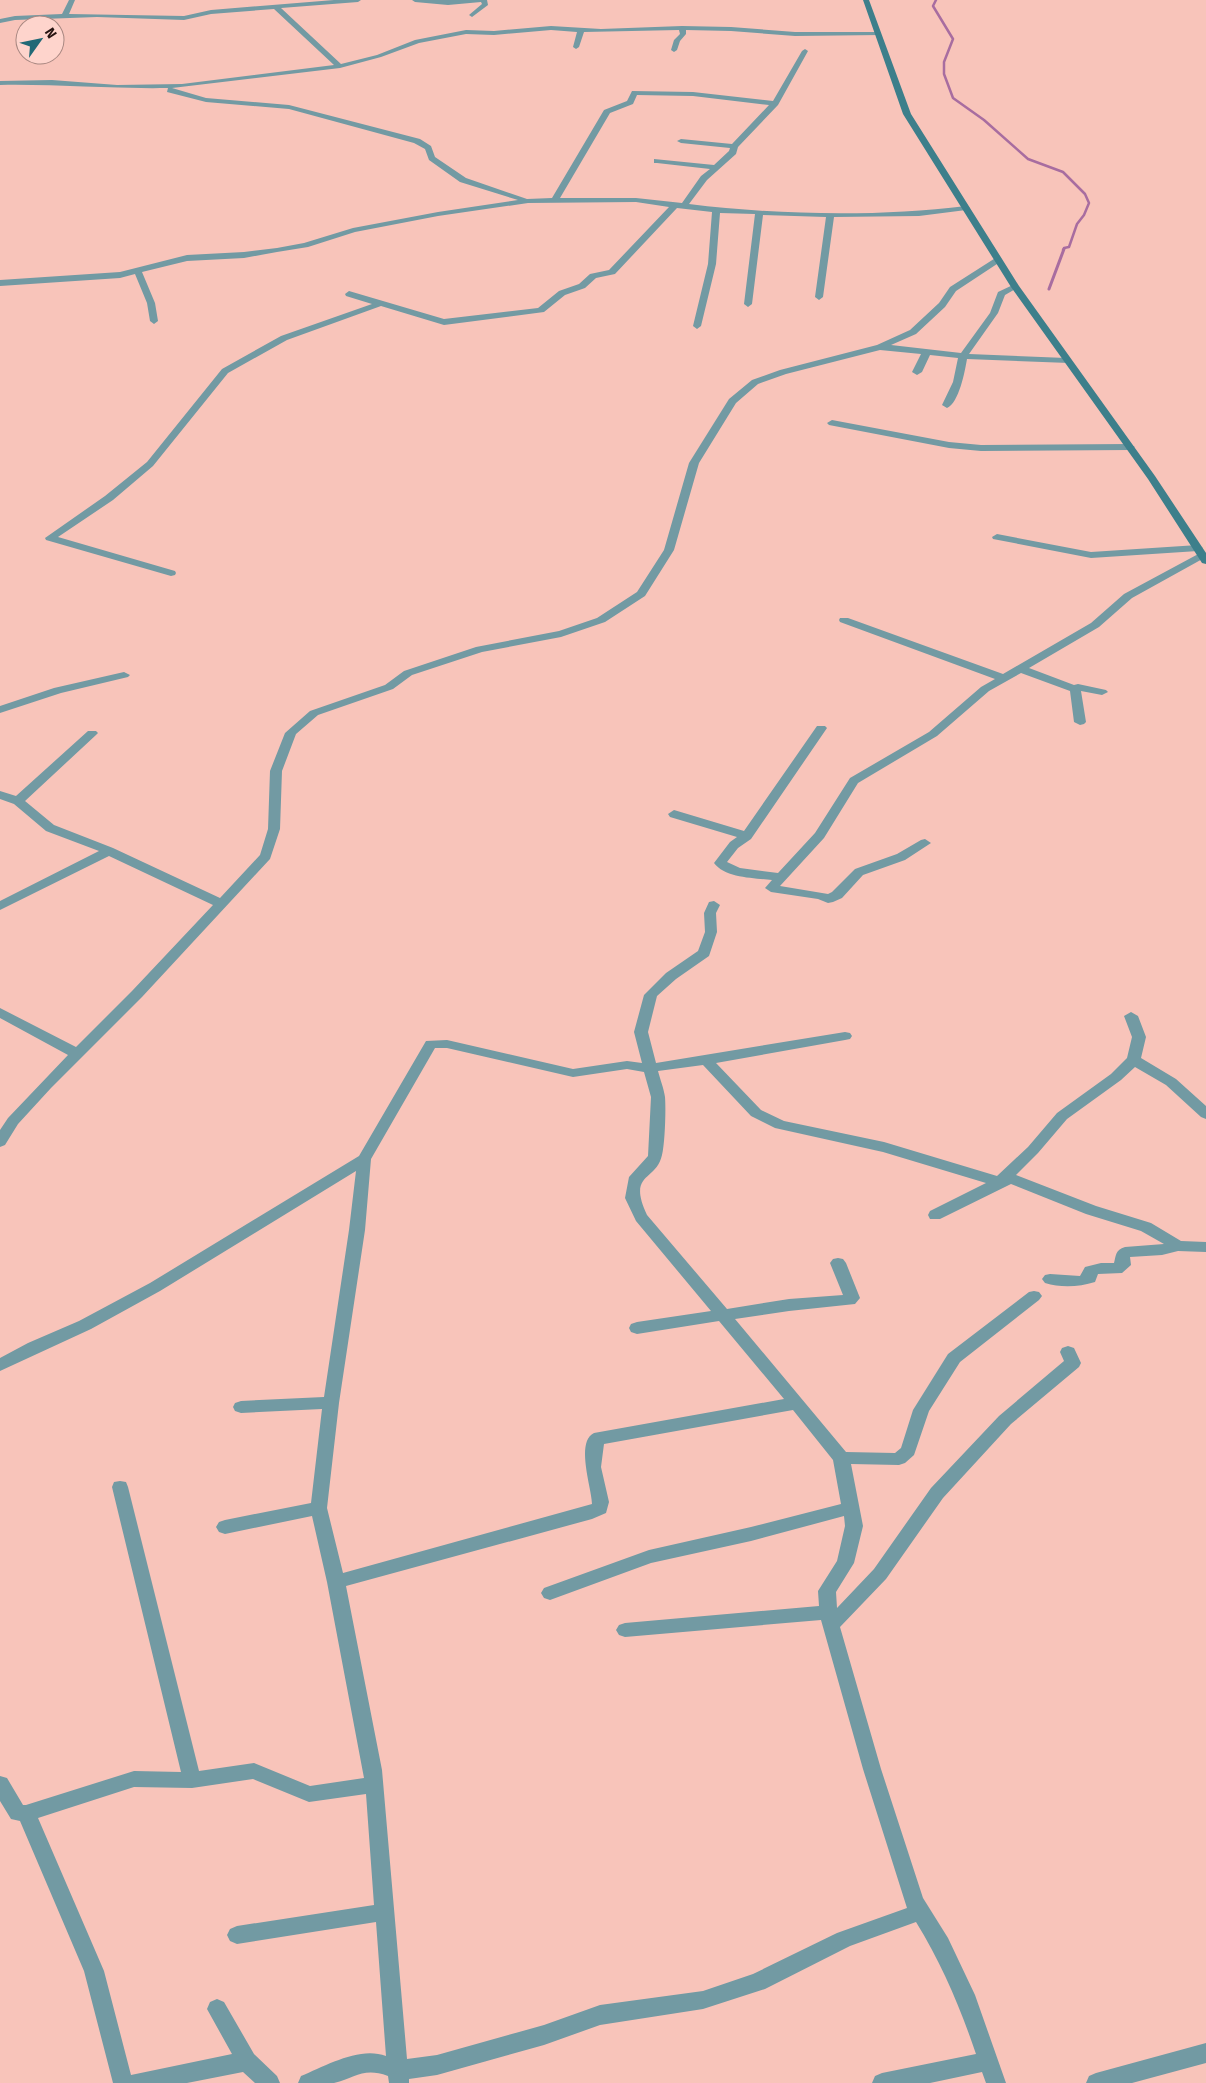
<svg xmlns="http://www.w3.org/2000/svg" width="1206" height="2083" font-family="'Fira Sans',sans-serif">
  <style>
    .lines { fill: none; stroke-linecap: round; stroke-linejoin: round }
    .stream-far1 { stroke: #a86da0; stroke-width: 2.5 }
    .stream { stroke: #a86da0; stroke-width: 3 }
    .minor { fill: #729aa3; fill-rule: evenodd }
    .secondary { fill: #3d7f8b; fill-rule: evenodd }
  </style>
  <rect width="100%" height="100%" fill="#f8c4ba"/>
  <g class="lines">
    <!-- stream-far1 -->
    <path class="stream-far1" d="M936,0L933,6L953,39L944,62V74L953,98L984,120L1028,159L1063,172L1085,194L1089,203L1084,215L1077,224L1069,247L1064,248L1063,250"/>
    <!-- stream -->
    <path class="stream" d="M1049,289L1064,249"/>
    <!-- minor -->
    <path class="minor" d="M69,0H75L69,14L184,16L211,10L334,0H361L358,2L281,8L341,64L377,55L415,40L466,30L494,31L551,26L601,29L682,26L731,27L795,32H879L881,33V35L795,36L731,31L686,30V34L680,41L677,50L674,52L671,50L674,40L680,34L679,30L584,32L579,47L576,49L573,47L577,32L551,30L494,35L466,34L419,43L381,57L340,68L172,88L206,98L289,105L420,139L431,146L435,157L466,178L527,199L552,198L604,110L627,101L632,91L693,92L773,101L802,51L805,49L808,51L778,105L738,147L736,154L707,180L689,204C777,215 878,217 966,206L970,208L966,210L919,216L834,217L823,297L819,300L815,297L826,217L763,215L752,304L748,307L744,304L755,214L720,213L716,264L701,326L697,329L693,326L708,264L712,212L677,208L615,274L596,278L585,288L565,295L544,312L444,325L381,306L287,340L228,373L153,466L113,500L58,537L175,571L176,573L175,575L171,576L46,540L45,538L105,496L147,462L222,369L281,336L372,304L346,296L345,294L349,291L444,319L538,308L559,291L579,284L590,274L609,270L669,207L636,202L528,203L438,216L355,232L308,247L277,252L244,258L187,261L142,272L155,303L158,321L154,324L150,321L147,303L135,274L120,278L0,286V280L120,272L187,255L244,252L277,248L304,243L353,228L438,212L518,200L460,182L429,160L425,149L414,143L289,109L206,102L167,92L168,88C112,89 56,84 0,85V81L52,80L117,85L182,84L334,65L274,9L211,14L184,20L97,17L15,20L0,23V19L15,16L62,14ZM637,95L693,96L769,105L732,144L681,139L677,141L681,143L730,148L729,151L714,165L654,159V163H657L710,169L701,176L682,203L636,198H560L610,113L633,104Z
      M412,0H487L488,5L472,17L469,15L482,4L481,2L448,5L415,2Z
      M997,257L1000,258V262L956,291L945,307L916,334L891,345L961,353L990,313L998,292L1015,284L1019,287L1005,295L998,313L969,354L1066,358L1071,361L1069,363L967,359C965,371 959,403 947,408L942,405L953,382L958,358L930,355L922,372L917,375L912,372L921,354L880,350L786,374L758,384L736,403L699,463L674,550L645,596L605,622L561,637L482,652L412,675L393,689L318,715L296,734L282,771L280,829L270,859L142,997L51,1088L18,1124L5,1145L0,1147V1130L8,1118L68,1055L0,1018V1008L76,1047L132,991L213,905L109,856L0,910V901L99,851L46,831L14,804L0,799V791L16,796L88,731H96L98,733L96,735L25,801L54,825L113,848L220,898L260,855L268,829L270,771L285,733L310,711L385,685L404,671L476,647L559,631L597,618L637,592L664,550L689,463L729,399L752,380L780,370L877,345L910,330L939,303L950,287Z
      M832,420L949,442L981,445L1130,444L1135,447L1130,450L981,451L949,448L829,425L827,423Z
      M997,534L1091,552L1198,545L1203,548L1198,551L1091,558L993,539L992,537Z
      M1202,552L1206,553V557L1132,598L1099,627L1029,668L1074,685L1078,684L1106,690L1108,692L1102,695L1081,691L1086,722L1084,724L1080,725L1074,722L1070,691L1021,673L989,691L937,736L858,783L824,838L780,886L828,894L832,892L855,869L897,854L921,840L925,839L931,843L905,860L863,875L842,898L833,902L828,903L818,899L771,892L765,888L772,880C754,878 725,878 714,863L730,842L737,837L670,817L668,814L674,810L744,831L817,726H825L827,728L751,839L738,848L727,862L740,868L778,873L815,833L850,778L929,732L981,687L995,679L840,622L839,620L840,618H848L1003,674L1091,623L1124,594Z
      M124,672L130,675L128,677L61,693L0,713V706L54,688Z
      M714,901L720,905L716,913L717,932L709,956L676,979L657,996L648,1032L656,1063L845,1032L850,1033L852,1036L850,1039L845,1040L716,1063L761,1110L784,1121L884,1142L997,1176L1028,1147L1057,1113L1111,1074L1127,1058L1132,1037L1124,1016L1131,1012L1138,1016L1146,1037L1141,1058L1176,1079L1206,1106V1119L1201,1117L1166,1085L1135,1067L1121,1080L1067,1119L1038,1153L1016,1175L1096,1206L1151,1223L1181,1241L1206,1242V1252L1178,1251L1162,1255L1130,1257L1131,1265L1122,1273L1098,1274L1095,1282C1079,1287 1061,1288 1045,1283L1042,1279L1045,1275L1050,1274L1080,1276L1085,1267L1101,1263H1114C1116,1256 1115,1250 1125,1247L1164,1244L1141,1231L1086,1214L1011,1184L940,1219H930L928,1215L930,1211L986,1183L883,1152L775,1128L751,1116L703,1065L658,1071C660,1079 664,1089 665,1097C666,1109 665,1143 662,1155C656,1182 627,1172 647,1215L727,1309L789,1299L843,1295L830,1263L833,1259L838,1258L843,1259L846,1263L860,1298L855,1304L789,1311L735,1319L846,1452L895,1453L901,1448L913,1410L948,1354L1029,1292L1034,1291L1039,1292L1042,1296L1039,1300L960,1362L929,1411L914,1455L905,1463L899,1465L851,1464L863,1526L854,1563L836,1592L837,1608L874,1569L931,1488L999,1416L1064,1361L1060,1352L1062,1348L1068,1346L1074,1348L1081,1363L1079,1367L1011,1424L943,1498L886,1579L840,1627L881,1769L923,1898L948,1938L975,1995L1006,2083H986L982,2072L930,2083H872L875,2076L882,2073L976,2054C960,2007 942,1964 916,1922L850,1946L765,1989L703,2009L600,2025L544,2045L437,2075L409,2079V2083H389L388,2076C363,2067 356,2078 334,2083C323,2083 309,2083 298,2083L301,2076C326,2066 359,2046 386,2056L376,1922L237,1944L230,1941L227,1935L230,1929L237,1926L374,1905L366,1794L309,1802L253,1779L192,1788L134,1787L38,1818L104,1971L131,2075L232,2054L207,2009L210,2002L217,1999L224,2002L254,2054L277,2076L280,2083H255L243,2072L187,2083H113L84,1971L20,1821L11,1819L0,1801V1776L7,1778L23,1805H26L134,1771L181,1772L112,1487L114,1482L120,1481L126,1482L128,1487L199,1771L254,1763L310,1786L364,1778L327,1582L312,1516L225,1534L219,1532L216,1527L219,1522L225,1520L311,1503L322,1409L241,1413L235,1411L233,1407L235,1403L241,1401L324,1397L349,1230L356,1171L160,1291L91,1329L0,1371V1358L28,1343L79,1321L150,1283L359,1156L426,1041L447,1040L573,1069L627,1061L642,1063L634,1032L644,995L666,973L698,951L705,932L704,913L709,902ZM435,1048H447L573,1077L627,1069L644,1072L651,1097L648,1156L629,1177L625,1198L636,1221L711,1311L637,1322L631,1324L629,1328L631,1332L637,1334L719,1321L784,1399L594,1433C575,1442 592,1489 592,1504L343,1573L327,1508L339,1403L365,1230L371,1159ZM793,1410L833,1460L841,1504L751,1527L649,1550L544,1588L541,1593L544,1598L550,1600L651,1563L751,1541L844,1516L845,1526L837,1561L818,1591L819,1606L625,1623L619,1625L616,1630L619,1635L625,1637L821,1620L863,1769L907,1908L837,1933L753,1974L703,1991L600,2005L544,2025L437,2055L407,2059L382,1770L346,1586L592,1519L606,1513L609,1502L601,1467L604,1444Z
      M1206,2043V2063L1132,2083H1086L1089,2076L1096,2073Z"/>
    <!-- secondary -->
    <path class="secondary" d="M863,0H869L911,114L1019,286L1155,476L1206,553V564L1202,563L1148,479L1011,287L903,114Z"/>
  </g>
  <!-- north arrow -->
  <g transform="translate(40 40) rotate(57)"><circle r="24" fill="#fed4cc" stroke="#a88781"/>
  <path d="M0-4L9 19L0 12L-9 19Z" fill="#216976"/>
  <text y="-8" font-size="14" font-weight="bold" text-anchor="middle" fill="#261411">N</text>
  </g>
</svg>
